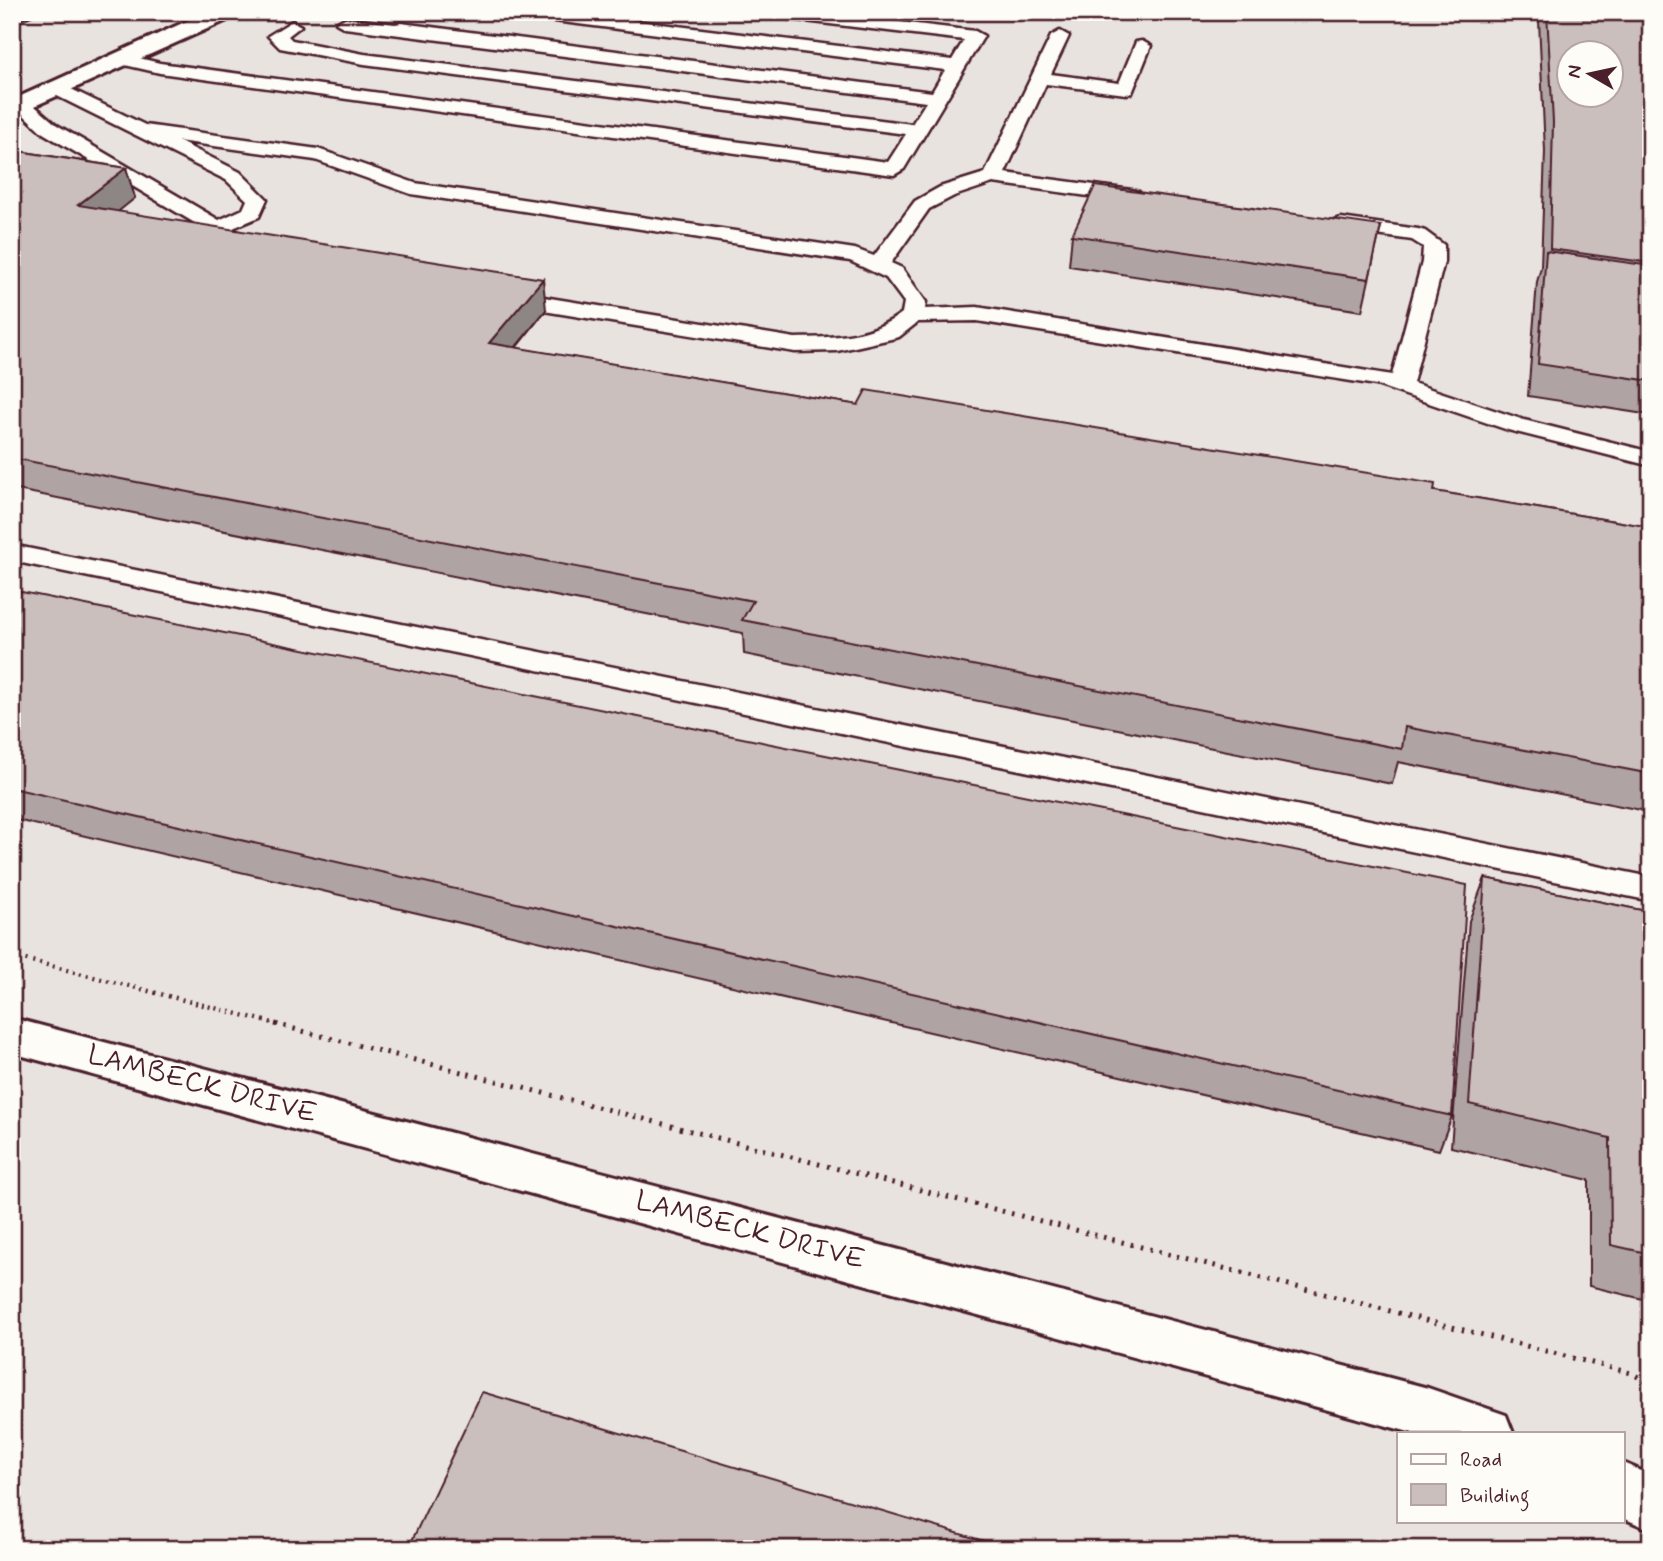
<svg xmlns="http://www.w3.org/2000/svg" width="1663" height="1561" font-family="Mynerve,sans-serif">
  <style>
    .built { fill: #e9e3e0; fill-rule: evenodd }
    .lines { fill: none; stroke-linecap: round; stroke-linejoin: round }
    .lane-casing { stroke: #4a1f2b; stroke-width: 5 }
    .street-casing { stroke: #4a1f2b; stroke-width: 6 }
    .secondary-casing { stroke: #4a1f2b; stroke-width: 6 }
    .path-far1 { stroke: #4a1f2b; stroke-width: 4.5; stroke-dasharray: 2 5; stroke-linecap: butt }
    .path { stroke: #4a1f2b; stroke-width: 5; stroke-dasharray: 2.5 7; stroke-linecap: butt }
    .lane { fill: #fdfcf7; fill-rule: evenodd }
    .street { fill: #fdfcf7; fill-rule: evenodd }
    .secondary { fill: #fdfcf7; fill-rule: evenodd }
    .wall { fill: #afa4a3; stroke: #4a1f2b; stroke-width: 2 }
    .shaded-wall { fill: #8e8685; stroke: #4a1f2b; stroke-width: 2 }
    .building { fill: #cbbfbe; stroke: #4a1f2b; stroke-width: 2; fill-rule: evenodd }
    .labels { text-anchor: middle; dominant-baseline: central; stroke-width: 5; stroke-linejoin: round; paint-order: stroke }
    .near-street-label { font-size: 28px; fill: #4a1f2b; stroke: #fdfcf7 }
  </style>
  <rect width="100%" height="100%" fill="#f6f3ef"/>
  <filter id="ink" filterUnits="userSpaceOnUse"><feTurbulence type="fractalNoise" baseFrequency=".0143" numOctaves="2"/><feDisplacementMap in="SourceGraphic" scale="14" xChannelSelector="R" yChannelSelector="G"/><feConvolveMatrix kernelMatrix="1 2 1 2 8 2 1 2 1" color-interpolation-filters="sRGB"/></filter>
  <g filter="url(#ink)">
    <!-- built -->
    <path class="built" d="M12,12H1651V1549H12ZM1568,52H1610V94H1568ZM1399,1433H1623V1521H1399Z"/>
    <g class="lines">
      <!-- lane casing -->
      <g class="lane-casing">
        <path id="lane" d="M514,12H565L952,60L964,40L771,17L763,12H816L975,31L984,36L904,169L894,175L160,73L116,63L113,59L122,54L160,63L888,162L906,134L364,64L280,48L268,36L292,21L301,26L288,36L292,40L364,54L912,124L926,102L345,28L336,23L345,18L395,24L401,23L932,92L945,70L522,17Z
          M1060,31L1069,36L1051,74L1119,83L1136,42L1142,41L1151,46L1132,93L1126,94L1046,84L1005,173L1132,190L1139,192L1142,196L1139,200L1132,202L993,183L954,196L929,209L891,263L902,268L926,302L925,309L977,307L1392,375L1422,262L1423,247L1412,240L1341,230L1334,228L1331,224L1334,220L1341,218L1418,229L1425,231L1444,245V262L1413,383L1524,420L1651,452V466L1508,430L1376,385L977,321L918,322L899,337L891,339L837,351L795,352L507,305L499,303L496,298L499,293L507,291L795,338C835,337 869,338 902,313L904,302L886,278L850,261L411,194L315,160L178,141L240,172L267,199L259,217L233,228L260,247L257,251L250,253L210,232L43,133L13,105L22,99L29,101L57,125L219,220L243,209L247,200L226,180L51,93L48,89L51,85H63L145,125L318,149L415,183L855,249L874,256L915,201L940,187L985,173L1051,36Z
          M12,545L1651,877V901L12,561Z"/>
      </g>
      <!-- street casing -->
      <g class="street-casing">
        <path id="street" d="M12,1018L1428,1388L1506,1415L1513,1433H1413L12,1053Z
          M1623,1463L1651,1475V1530L1623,1518Z"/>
      </g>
      <!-- secondary casing -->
      <g class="secondary-casing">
        <path id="secondary" d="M207,12H237L234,17L12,116V100Z"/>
      </g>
      <!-- path-far1 -->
      <path class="path-far1" d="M12,956L281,1025"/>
      <!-- path -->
      <path class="path" d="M275,1024L1631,1373L1651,1384"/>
      <!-- lane -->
      <use href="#lane" class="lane"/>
      <!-- street -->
      <use href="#street" class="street"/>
      <!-- secondary -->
      <use href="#secondary" class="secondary"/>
    </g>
    <!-- wall -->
    <path class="wall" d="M1541,12H1651V415L1528,396L1537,282L1541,267L1545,151L1539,21Z
      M12,150L126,168L135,198L117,212L546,310L516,348L858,405L1434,491L1651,527V812L1398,762L1392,784L744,654L743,633L12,489Z
      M1381,226L1362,311L1069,266L1072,235Z
      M12,590L1452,1116L1439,1150L12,819Z
      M1485,878L1651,912V1301L1589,1286V1180L1451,1147L1469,921Z"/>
    <!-- shaded-wall -->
    <path class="shaded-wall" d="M12,12H41L12,24Z
      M126,168L135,198L88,236L78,205Z
      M543,279L546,310L493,375L489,343Z"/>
    <!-- building -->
    <path class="building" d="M1547,12H1651V263L1550,249L1553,122ZM1569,52H1611V94H1569Z
      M12,150L126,168L78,205L543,279L489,343L858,405L866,390L1435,484L1434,491L1651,527V774L1405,727L1402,749L742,620L753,601L12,458Z
      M1095,186L1381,226L1369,279L1072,235Z
      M1546,251L1651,266V381L1538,364Z
      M12,590L1467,885L1452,1116L12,788Z
      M1485,878L1651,912V1254L1611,1245L1610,1138L1469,1104Z
      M482,1392L1011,1549H408Z"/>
  </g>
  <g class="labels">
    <!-- near-street labels -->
    <g class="near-street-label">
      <text transform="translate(202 1085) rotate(15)">LAMBECK DRIVE</text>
      <text transform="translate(750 1231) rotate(15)">LAMBECK DRIVE</text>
    </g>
  </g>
  <!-- margin -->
  <rect width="1663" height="1561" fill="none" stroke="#fdfcf7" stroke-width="42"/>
  <rect x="21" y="21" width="1621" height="1519" fill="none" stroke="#4a1f2b" stroke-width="2.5" filter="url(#ink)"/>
  <!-- legend -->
  <rect x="1397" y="1432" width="228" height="91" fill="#fdfcf7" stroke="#b5a4a5" stroke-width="2"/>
  <rect x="1411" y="1454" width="35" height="10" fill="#fdfcf7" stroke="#b5a4a5" stroke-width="2"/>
  <text x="1460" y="1466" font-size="21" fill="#4a1f2b">Road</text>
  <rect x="1411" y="1484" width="35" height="21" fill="#cbbfbe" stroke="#b5a4a5" stroke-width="2"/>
  <text x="1460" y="1502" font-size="21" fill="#4a1f2b">Building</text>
  <!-- north arrow -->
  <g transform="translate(1590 74) rotate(279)"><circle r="33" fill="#fdfcf7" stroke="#b5a4a5" stroke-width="2"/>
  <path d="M0-5L12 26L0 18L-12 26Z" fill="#4a1f2b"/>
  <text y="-10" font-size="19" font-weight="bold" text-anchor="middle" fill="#4a1f2b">N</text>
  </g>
</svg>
